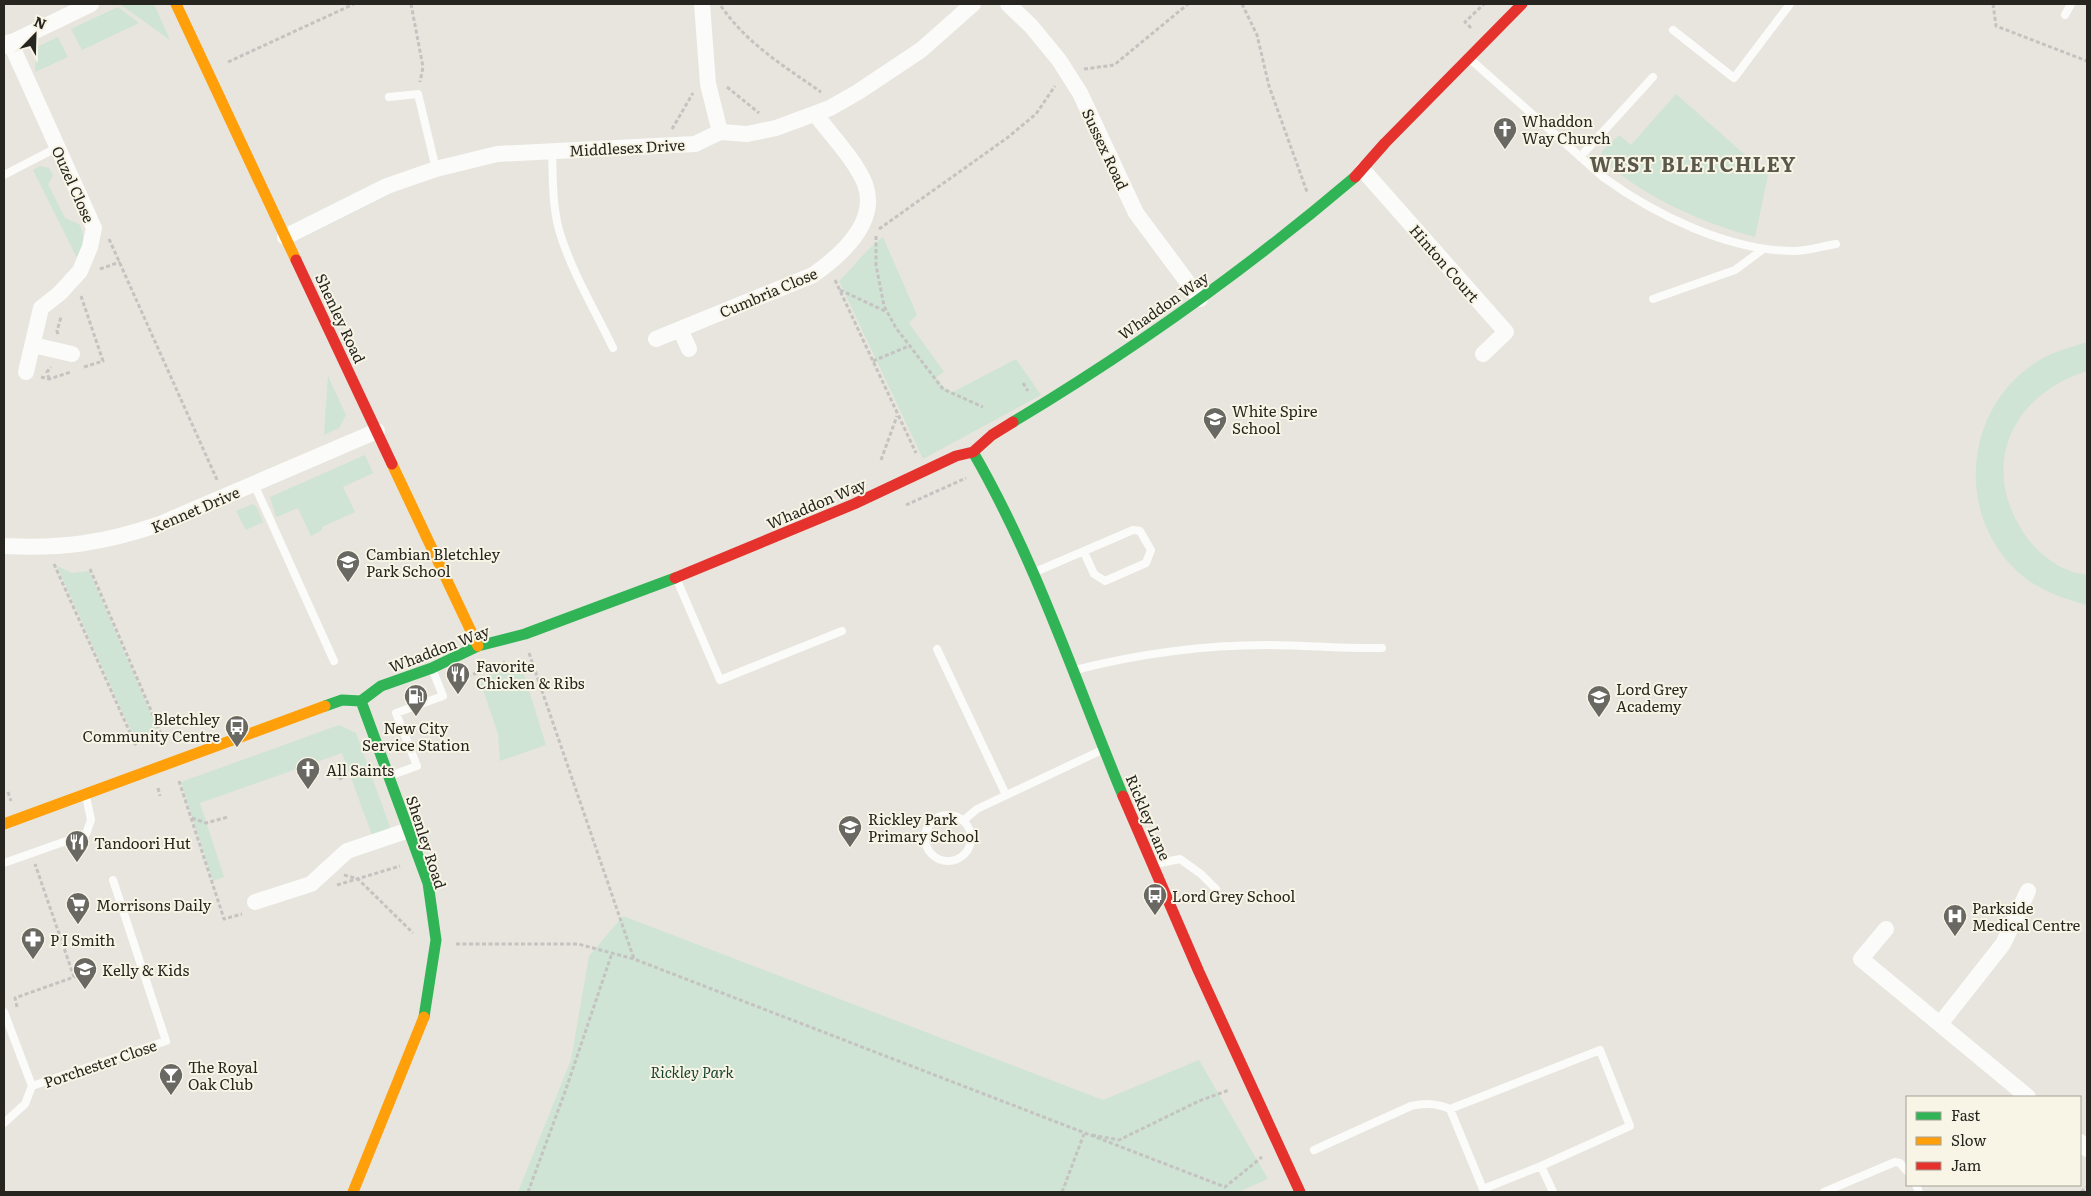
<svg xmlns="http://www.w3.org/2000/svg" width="2091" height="1196" font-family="Literata,serif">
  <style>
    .green { fill: #cfe4d5 }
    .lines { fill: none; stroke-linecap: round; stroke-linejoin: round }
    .path { stroke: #c4c3c1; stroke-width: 3; stroke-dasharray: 4 2.5; stroke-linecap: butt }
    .lane { stroke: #fbfbfa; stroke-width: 8 }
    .street { stroke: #fbfbfa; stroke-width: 16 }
    .fast { stroke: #30b455; stroke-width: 11 }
    .slow { stroke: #ff9f0a; stroke-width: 11 }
    .jam { stroke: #e5322d; stroke-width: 11 }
    .labels { text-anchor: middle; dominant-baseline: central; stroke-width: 4; stroke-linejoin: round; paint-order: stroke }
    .poi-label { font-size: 15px; fill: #26251f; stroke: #f8f5e6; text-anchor: start }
    .street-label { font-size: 15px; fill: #26251f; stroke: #f8f5e6 }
    .park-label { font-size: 15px; font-style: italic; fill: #123f2c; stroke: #f8f5e6 }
    .district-label { font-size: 20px; font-weight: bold; letter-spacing: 1px; fill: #5a574b; stroke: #f8f5e6 }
  </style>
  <rect width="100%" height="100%" fill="#e7e5dd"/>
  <!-- green -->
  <path class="green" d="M125,4H154L170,40L121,5Z
    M118,7L139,23L82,50L71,29Z
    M58,37L68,57L35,72L37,47Z
    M1676,94L1768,175L1755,237C1699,222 1645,197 1601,159L1602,151L1619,135L1631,145Z
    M40,166L49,168L53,175L48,184L65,218L79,224C86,237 83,245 77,258L33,170Z
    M883,237L917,315L909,323L944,372L936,377L944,388L953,392L1016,359L1041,395L923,459L839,281C854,267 866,249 883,237Z
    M2087,342V371C2013,394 1979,464 2023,532C2037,554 2061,572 2087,575V605C2065,599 2044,592 2025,578C1955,523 1961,411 2035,363C2051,352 2069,348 2087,342Z
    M328,376L346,415L339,428L324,435Z
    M365,455L373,473L343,487L355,512L322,527V530L311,536L298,508L276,517L270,497Z
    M253,504L258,509L263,522L246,530L236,511Z
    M57,566L72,573L89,571L160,735L137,744Z
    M521,665L546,745L500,761L498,734L479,678Z
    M339,725L356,733L390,827L385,833L373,838L342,753L200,803L224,877L213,881L181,782Z
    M623,916L1103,1100L1199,1060L1268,1179L1238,1192H518L571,1060L589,956Z"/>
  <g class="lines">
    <!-- path -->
    <path class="path" d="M411,4L423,67L420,82
      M1242,4L1257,35L1269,86L1307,192
      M1993,4L1996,26L2087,61
      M721,6C747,44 784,66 821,92
      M1471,28L1465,22L1484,4
      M228,62L354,4
      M1084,69L1114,65L1188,4
      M727,87L759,113
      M672,129L693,93
      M879,229L1007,138L1036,114L1055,86
      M876,236V265L884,306L896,328L943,389L983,407
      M109,239L218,482
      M100,269L120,262
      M835,280L916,453
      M840,290L887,312
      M81,296L103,361L84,367
      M58,334L57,331L61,317
      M873,361L909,346
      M41,377L49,379L71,372
      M49,379L47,372L51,367
      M1023,383L1028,391
      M881,460L897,416
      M906,505L966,478
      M54,564L136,746
      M90,569L162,736
      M529,653L634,959
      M461,679L505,662
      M339,779L364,769
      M179,781L224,919L242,914
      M158,788L160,796
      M8,792L11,801
      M192,818L206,823L228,817
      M344,875L358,879L413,933
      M337,885L400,866
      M456,944H578L634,959L1225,1187L1262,1157
      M17,1007L15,998L74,977L35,864
      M1092,1135L1119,1140L1199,1101L1229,1090
      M528,1192L566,1089L612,953
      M1062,1192L1084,1134
      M2081,1192L2087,1187"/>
    <!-- lane -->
    <path class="lane" d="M2065,15L2071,4
      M1673,30L1734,78L1790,4
      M1470,59L1603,177C1655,215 1729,251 1794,251C1808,251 1822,246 1836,244
      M389,97L418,94L436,169
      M552,150C553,177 552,204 559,230C571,271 595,310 613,348
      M1580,157L1653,77
      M4,175L58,147
      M1653,299L1735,270L1762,250
      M254,484L334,661
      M1035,572L1133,530L1140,531L1151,550L1146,563L1105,581L1094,574L1084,552
      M677,580L720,680L842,631
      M937,649L1006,795
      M1075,670C1138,654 1202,645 1267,645C1306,645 1343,649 1382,648
      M392,775L417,766L396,713L443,696L433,671
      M925 838a23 23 0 1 1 46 0a23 23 0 1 1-46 0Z
      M964,820L977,809L1102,750
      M4,863L86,834L91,820L86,796
      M1155,864L1180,859L1201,874L1216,889
      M4,1012L32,1086
      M4,1123L25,1104L32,1086L166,1041L113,880
      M1314,1150L1411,1106C1426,1103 1435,1103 1450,1109
      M1916,1185L1919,1192
      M1483,1189L1450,1109L1600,1050L1630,1126L1541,1166
      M1485,1192L1483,1189L1541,1166L1553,1192
      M1824,1192L1895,1162L1900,1163L1907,1171"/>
    <!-- street -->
    <path class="street" d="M702,4L708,84L720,132
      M1008,4L1031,26L1059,60L1080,93L1136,213L1200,299
      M10,42L94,228L90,247L80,271L60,293L41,308L26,372
      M4,46L91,4
      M1363,170L1506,332L1483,354
      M285,237L387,186L436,169L497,154L695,144L720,132L747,134L776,128L830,108L858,92L921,50L973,4
      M680,329L689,349
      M656,339L813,275C840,256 879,222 865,184C856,161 831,135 816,115
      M33,345L72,354
      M4,546C63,549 104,543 160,524L377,431
      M255,902L311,884L347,851L409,830
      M1886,929L1861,959L2028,1097
      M1940,1024L2003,944L2028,891
      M2080,1142L2087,1149"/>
    <!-- fast -->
    <path class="fast" d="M1013,422C1133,350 1248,268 1355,177
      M973,452C1036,561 1075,680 1123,796
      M361,701L428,883L436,940L424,1017
      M325,706L342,700L361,701L381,686L432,668L478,646L525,634L675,578"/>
    <!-- slow -->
    <path class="slow" d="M176,4L296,260
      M392,464L478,646
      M4,824L325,706
      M353,1192L424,1017"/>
    <!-- jam -->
    <path class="jam" d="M1355,177L1385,143L1522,4
      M296,260L392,464
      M675,578L854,504L956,456L973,452L992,435L1013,422
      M1123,796L1199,972L1300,1192"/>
  </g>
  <!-- icons -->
  <defs>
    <g id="church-pin" transform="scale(1.25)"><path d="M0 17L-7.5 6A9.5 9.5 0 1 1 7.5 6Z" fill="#6a6862" stroke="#f8f5e6"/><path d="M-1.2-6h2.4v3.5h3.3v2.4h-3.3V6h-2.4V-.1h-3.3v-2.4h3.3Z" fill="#fff"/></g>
    <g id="school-pin" transform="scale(1.25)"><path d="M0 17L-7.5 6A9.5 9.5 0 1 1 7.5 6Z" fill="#6a6862" stroke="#f8f5e6"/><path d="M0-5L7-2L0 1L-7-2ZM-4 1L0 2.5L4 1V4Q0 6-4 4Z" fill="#fff"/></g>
    <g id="restaurant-pin" transform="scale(1.25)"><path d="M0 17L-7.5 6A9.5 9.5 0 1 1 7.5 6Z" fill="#6a6862" stroke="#f8f5e6"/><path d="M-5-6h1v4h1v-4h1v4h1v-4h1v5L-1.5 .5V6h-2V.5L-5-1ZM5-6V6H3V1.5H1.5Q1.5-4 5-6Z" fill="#fff"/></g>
    <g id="fuel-pin" transform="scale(1.25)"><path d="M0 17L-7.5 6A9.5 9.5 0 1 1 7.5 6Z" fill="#6a6862" stroke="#f8f5e6"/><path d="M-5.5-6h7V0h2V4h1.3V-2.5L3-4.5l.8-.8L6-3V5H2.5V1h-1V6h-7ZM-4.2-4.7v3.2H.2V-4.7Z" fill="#fff"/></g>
    <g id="bus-pin" transform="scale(1.25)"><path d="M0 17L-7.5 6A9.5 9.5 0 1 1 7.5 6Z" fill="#6a6862" stroke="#f8f5e6"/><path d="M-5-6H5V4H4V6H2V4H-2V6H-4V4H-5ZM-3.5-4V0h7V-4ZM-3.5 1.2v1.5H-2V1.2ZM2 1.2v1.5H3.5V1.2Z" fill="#fff"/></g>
    <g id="supermarket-pin" transform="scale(1.25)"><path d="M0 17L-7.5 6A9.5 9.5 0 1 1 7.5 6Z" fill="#6a6862" stroke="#f8f5e6"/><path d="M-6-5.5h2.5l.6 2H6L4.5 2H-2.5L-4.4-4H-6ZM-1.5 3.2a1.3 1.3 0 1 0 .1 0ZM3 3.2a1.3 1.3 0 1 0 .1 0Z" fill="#fff"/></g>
    <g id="hospital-pin" transform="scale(1.25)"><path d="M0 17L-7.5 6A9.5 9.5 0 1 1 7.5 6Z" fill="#6a6862" stroke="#f8f5e6"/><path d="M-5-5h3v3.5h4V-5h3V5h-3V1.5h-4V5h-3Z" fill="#fff"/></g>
    <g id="pharmacy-pin" transform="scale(1.25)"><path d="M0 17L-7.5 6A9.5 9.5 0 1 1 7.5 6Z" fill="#6a6862" stroke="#f8f5e6"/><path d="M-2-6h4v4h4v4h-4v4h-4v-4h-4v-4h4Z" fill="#fff"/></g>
    <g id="bar-pin" transform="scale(1.25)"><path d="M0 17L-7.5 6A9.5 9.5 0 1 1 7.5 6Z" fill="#6a6862" stroke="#f8f5e6"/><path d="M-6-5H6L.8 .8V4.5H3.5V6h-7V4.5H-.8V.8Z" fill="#fff"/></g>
  </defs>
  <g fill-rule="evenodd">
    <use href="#church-pin" x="1505" y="129"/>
    <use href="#school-pin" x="1215" y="419"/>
    <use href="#school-pin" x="348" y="562"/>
    <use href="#restaurant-pin" x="458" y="674"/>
    <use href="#fuel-pin" x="416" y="696"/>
    <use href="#school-pin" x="1599" y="697"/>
    <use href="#bus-pin" x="237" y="727"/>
    <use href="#church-pin" x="308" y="769"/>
    <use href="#school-pin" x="850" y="827"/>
    <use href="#restaurant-pin" x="77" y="842"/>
    <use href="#bus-pin" x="1155" y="895"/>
    <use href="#supermarket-pin" x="78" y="904"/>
    <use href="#hospital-pin" x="1955" y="916"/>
    <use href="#pharmacy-pin" x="33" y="939"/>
    <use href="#school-pin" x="85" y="969"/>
    <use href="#bar-pin" x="171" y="1075"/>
  </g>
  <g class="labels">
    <!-- poi labels -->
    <g class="poi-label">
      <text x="1522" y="120">Whaddon<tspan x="1522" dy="17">Way Church</tspan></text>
      <text x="1232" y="410">White Spire<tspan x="1232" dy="17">School</tspan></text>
      <text x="366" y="553">Cambian Bletchley<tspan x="366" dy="17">Park School</tspan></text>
      <text x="476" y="665">Favorite<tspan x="476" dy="17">Chicken &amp; Ribs</tspan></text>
      <text x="1616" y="688">Lord Grey<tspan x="1616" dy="17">Academy</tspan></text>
      <text x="220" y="718" text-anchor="end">Bletchley<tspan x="220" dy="17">Community Centre</tspan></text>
      <text x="416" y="727" text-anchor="middle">New City<tspan x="416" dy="17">Service Station</tspan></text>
      <text x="326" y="769">All Saints</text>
      <text x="868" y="818">Rickley Park<tspan x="868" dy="17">Primary School</tspan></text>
      <text x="94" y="842">Tandoori Hut</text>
      <text x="1172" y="895">Lord Grey School</text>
      <text x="96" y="904">Morrisons Daily</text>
      <text x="1972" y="907">Parkside<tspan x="1972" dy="17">Medical Centre</tspan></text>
      <text x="50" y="939">P I Smith</text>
      <text x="102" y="969">Kelly &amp; Kids</text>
      <text x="188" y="1066">The Royal<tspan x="188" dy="17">Oak Club</tspan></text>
    </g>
    <!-- street labels -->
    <g class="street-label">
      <text transform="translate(627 147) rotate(-3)">Middlesex Drive</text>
      <text transform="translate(1106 149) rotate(65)">Sussex Road</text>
      <text transform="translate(74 184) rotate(66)">Ouzel Close</text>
      <text transform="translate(1445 263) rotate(49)">Hinton Court</text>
      <text transform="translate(768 292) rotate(-23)">Cumbria Close</text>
      <text transform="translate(1163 305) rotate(-35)">Whaddon Way</text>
      <text transform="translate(341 318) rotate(65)">Shenley Road</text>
      <text transform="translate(816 503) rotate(-23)">Whaddon Way</text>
      <text transform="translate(195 509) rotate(-23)">Kennet Drive</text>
      <text transform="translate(439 648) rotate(-21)">Whaddon Way</text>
      <text transform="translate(1149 817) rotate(67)">Rickley Lane</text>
      <text transform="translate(427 842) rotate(72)">Shenley Road</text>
      <text transform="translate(100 1063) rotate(-19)">Porchester Close</text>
    </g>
    <!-- park labels -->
    <g class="park-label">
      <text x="692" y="1071">Rickley Park</text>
    </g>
    <!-- district labels -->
    <g class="district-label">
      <text x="1693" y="163">WEST BLETCHLEY</text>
    </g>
  </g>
  <!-- border -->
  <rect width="2091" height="1196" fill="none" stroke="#26251f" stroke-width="10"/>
  <!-- legend -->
  <rect x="1906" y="1096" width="175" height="90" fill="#f8f5e6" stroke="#a4a296"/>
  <rect x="1916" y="1112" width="25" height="8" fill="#30b455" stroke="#a4a296"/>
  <text x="1951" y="1121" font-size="15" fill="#26251f">Fast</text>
  <rect x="1916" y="1137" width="25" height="8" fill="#ff9f0a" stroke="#a4a296"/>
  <text x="1951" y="1146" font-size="15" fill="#26251f">Slow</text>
  <rect x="1916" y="1162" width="25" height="8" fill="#e5322d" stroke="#a4a296"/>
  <text x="1951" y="1171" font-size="15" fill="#26251f">Jam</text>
  <!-- north arrow -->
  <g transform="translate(35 35) rotate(23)" stroke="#f8f5e6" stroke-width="4" paint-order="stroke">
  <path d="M0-4L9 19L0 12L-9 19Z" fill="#26251f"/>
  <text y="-8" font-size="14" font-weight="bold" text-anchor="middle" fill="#26251f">N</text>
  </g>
</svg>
